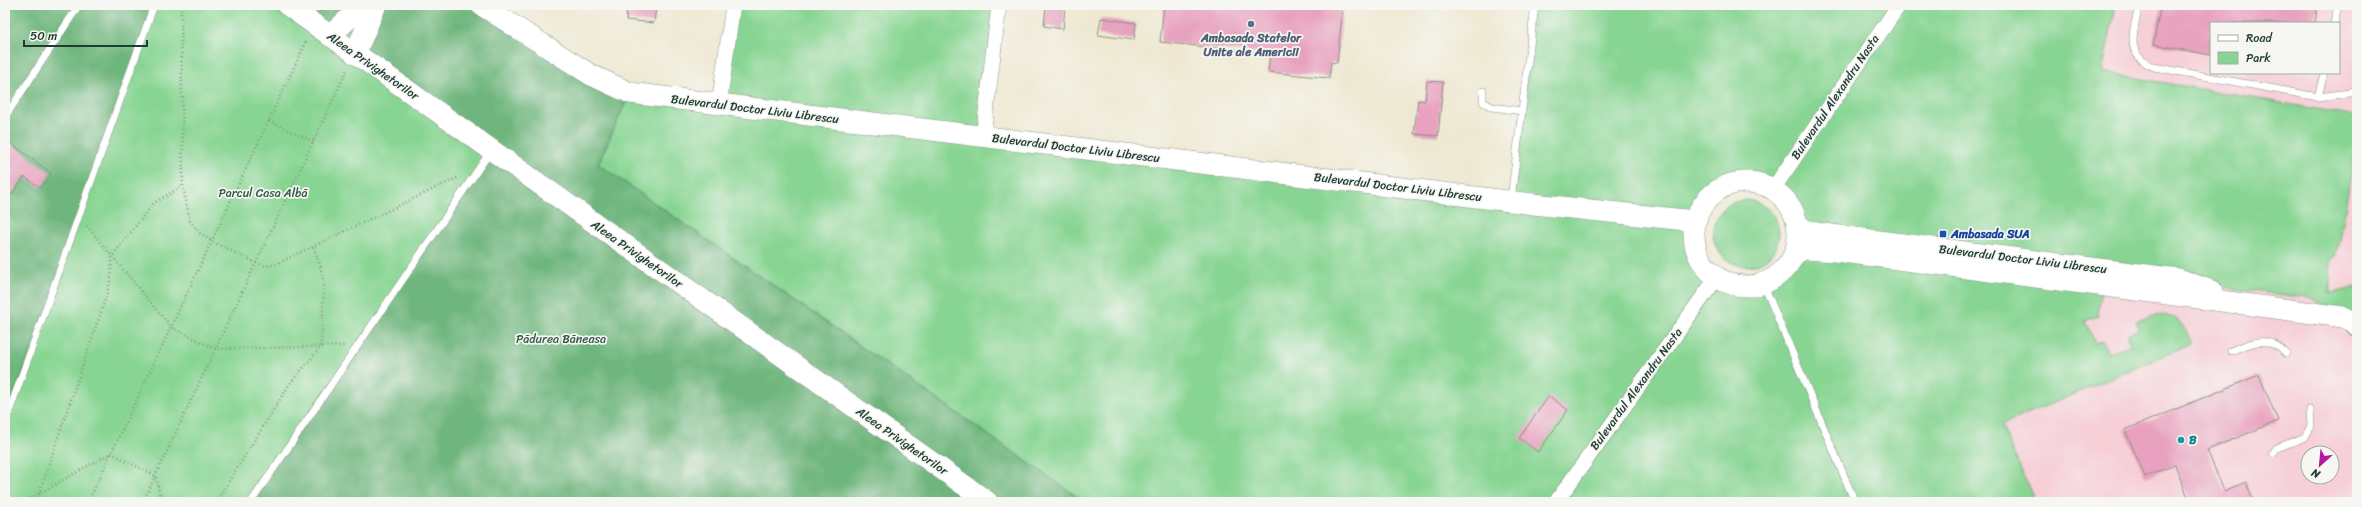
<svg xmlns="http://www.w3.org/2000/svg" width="2362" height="507" font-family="Sriracha,sans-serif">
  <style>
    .built { fill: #f6cfd7; fill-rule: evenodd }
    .green { fill: #88d593; stroke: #548964; fill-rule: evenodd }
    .forest { fill: #6eb67d; stroke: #467a58 }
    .building { fill: #e8a1be }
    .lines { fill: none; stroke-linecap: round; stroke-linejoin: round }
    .lane-casing { stroke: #879384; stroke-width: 8 }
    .street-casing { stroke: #879384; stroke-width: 16 }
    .secondary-casing { stroke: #879384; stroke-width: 22 }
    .highway-casing { stroke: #879384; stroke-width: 24 }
    .path { stroke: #879384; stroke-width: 2.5; stroke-dasharray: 1 3; stroke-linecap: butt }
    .lane { stroke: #fff; stroke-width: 7 }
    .street { stroke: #fff; stroke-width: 15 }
    .secondary { stroke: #fff; stroke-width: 21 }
    .highway { stroke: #fff; stroke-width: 22 }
    .service-dot { fill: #5c6f8a; stroke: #f6f6f2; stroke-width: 1.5 }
    .transit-dot { fill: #1a4fb4; stroke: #f6f6f2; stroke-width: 1.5 }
    .culture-dot { fill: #0f9aa8; stroke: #f6f6f2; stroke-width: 1.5 }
    .labels { text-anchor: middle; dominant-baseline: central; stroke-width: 3.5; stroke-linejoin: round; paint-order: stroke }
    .service-label { font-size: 12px; font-weight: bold; fill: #4e5e75; stroke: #f6f6f2 }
    .street-label { font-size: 12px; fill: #1f3d34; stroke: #f6f6f2 }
    .park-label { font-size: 12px; fill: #345b47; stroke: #f6f6f2 }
    .transit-label { font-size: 12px; font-weight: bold; fill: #164399; stroke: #f6f6f2; text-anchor: start }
    .culture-label { font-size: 12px; font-weight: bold; fill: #0d838f; stroke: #f6f6f2; text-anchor: start }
  </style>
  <rect width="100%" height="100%" fill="#f6f6f2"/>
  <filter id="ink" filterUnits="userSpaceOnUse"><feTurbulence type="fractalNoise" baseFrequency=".025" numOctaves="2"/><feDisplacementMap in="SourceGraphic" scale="8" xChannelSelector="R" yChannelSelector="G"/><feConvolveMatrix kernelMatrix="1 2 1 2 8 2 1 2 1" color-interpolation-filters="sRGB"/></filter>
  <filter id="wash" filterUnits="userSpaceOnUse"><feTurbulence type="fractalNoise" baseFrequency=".012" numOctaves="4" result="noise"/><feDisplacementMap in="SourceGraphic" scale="16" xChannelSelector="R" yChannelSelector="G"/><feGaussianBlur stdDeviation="0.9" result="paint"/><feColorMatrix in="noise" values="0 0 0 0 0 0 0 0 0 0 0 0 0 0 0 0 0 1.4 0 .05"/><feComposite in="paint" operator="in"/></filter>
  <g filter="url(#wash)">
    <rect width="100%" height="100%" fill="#efe9d3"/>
    <!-- built -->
    <path class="built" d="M1899,5H2357V288L2310,297L2357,321V502H1855L1763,283L1774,277L1790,262L1797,245L1798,235L1793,212L1786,201L1773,189ZM2211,23H2339V73H2211ZM2308,453H2332V477H2308Z"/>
    <!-- green -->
    <path class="green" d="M154,5H287L492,150L251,502H5V423Z
      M733,5H999L983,136L1511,201L1535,5H2116L2102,72L2357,116V135L2340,241L2336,254L2330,262V293L2357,288V321L2309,298L2103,273L2098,316L2085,321L2094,343L2102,340L2108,353L2131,344L2127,334L2139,329L2136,321C2169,311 2178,311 2192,344L2001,425L2035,502H1085L598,164L630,93L719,105ZM1739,182C1834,184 1798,312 1727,281C1714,276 1704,268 1699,255C1683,219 1704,192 1739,182Z
      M1713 233a33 33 0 1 1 66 0a33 33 0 1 1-66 0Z"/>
    <!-- forest -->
    <path class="forest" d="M5,5H154L5,423Z
      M287,5H481L630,93L598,164L1085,502H251L492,151Z"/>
    <g id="blocks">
      <!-- building -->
      <path class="building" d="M627,5H656L654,23L626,20Z
        M1046,5L1065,7L1063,29L1044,26Z
        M1164,5H1343L1337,63L1331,62L1329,78L1268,72L1270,54L1160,42Z
        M2161,5H2318L2315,23H2211V55L2153,44Z
        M1101,18L1136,23L1134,40L1098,35Z
        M1427,81L1443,82L1438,136L1414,134L1418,100L1425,101Z
        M5,139L51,173L41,188L24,177L5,204Z
        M2259,375L2278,421L2207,450L2224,491L2246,482L2254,502H2190L2175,465L2145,477L2125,430Z
        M1549,396L1568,410L1538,452L1519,438Z"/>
    </g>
  </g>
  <g filter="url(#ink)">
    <use href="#blocks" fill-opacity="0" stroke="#879384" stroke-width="1"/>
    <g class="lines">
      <!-- lane casing -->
      <g class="lane-casing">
        <path id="lane" d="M2139,5C2134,31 2123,55 2154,67L2318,97L2350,93L2357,88
          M2334,23L2338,5
          M1483,91V102L1492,107L1522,111
          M2318,97L2324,73
          M5,117L79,5
          M1511,199L1535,5
          M1763,283L1855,502
          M2231,351C2253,342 2266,334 2286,353
          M5,423L154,5
          M2273,453L2277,448L2305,437L2311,426L2310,410
          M251,502L490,152"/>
      </g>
      <!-- street casing -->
      <g class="street-casing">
        <path id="street" d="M719,105L733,5
          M983,137L999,5
          M1773,189L1899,5
          M1556,502L1717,277"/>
      </g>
      <!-- secondary casing -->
      <g class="secondary-casing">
        <path id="secondary" d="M287,5L988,502
          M481,5L591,75L630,93L1533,204L1695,221
          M330,36L363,5
          M355,54L376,5
          M1694 234a52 52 0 1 1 104 0a52 52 0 1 1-104 0Z
          M1797,224L1805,230L1816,233L2179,279L2212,291
          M1794,254L1805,249L1835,251L2328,315L2343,317L2357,323"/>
      </g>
      <!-- highway casing -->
      <g class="highway-casing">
        <path id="highway" d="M2355,322L2357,325"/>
      </g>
      <!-- path -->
      <path class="path" d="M181,5L183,186L190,221L200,233L211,241L256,263L266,266L276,264L459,177
        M269,121L314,142
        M87,226L171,327L216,349L344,346
        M24,502L111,453L156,476L161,502
        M36,502L106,297L111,277L112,256L154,203L183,186
        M88,502L306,42
        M143,502L347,70
        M216,502L289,385L321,347L324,283L320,265L313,246"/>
      <!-- lane -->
      <use href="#lane" class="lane"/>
      <!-- street -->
      <use href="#street" class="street"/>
      <!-- secondary -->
      <use href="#secondary" class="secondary"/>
      <!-- highway -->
      <use href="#highway" class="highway"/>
    </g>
  </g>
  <!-- markers -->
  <circle class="service-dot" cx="1251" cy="24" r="4"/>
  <rect class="transit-dot" x="1939" y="230" width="8" height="8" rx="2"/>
  <circle class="culture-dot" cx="2181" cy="440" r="4"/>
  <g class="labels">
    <!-- service labels -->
    <g class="service-label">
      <text x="1251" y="38">Ambasada Statelor<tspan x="1251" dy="14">Unite ale Americii</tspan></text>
    </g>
    <!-- street labels -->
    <g class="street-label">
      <text transform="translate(373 66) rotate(35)">Aleea Privighetorilor</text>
      <text transform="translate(1835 97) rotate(-56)">Bulevardul Alexandru Nasta</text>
      <text transform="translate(755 109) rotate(7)">Bulevardul Doctor Liviu Librescu</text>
      <text transform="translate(1076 148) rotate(7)">Bulevardul Doctor Liviu Librescu</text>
      <text transform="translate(1398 187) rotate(7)">Bulevardul Doctor Liviu Librescu</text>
      <text transform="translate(637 254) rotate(35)">Aleea Privighetorilor</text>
      <text transform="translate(2023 259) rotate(7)">Bulevardul Doctor Liviu Librescu</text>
      <text transform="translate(1636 389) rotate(-54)">Bulevardul Alexandru Nasta</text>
      <text transform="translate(902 441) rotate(35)">Aleea Privighetorilor</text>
    </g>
    <!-- park labels -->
    <g class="park-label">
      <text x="263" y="193">Parcul Casa Albă</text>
      <text x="561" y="339">Pădurea Băneasa</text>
    </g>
    <!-- transit labels -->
    <g class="transit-label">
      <text x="1951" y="234">Ambasada SUA</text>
    </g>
    <!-- culture labels -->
    <g class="culture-label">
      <text x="2189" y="440">B</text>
    </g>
  </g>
  <!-- margin -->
  <rect width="2362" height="507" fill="none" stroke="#f6f6f2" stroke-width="20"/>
  <!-- legend -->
  <rect x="2210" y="22" width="130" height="52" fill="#f6f6f2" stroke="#a0aca6"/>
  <rect x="2218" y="35" width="20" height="6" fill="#ffffff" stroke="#a0aca6"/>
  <text x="2246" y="42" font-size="12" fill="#1f3d34">Road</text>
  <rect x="2218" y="52" width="20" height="12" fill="#88d593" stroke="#a0aca6"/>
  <text x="2246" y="62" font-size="12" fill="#1f3d34">Park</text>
  <!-- north arrow -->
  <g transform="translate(2320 465) rotate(207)"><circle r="19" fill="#f6f6f2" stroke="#a0aca6"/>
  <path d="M0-3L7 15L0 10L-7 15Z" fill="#b5179e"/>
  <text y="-6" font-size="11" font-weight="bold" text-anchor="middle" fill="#1f3d34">N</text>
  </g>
  <!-- scale -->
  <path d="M24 40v6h123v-6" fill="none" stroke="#1f3d34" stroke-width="2"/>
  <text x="30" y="40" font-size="12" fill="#1f3d34" stroke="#f6f6f2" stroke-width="3" paint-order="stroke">50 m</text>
</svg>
